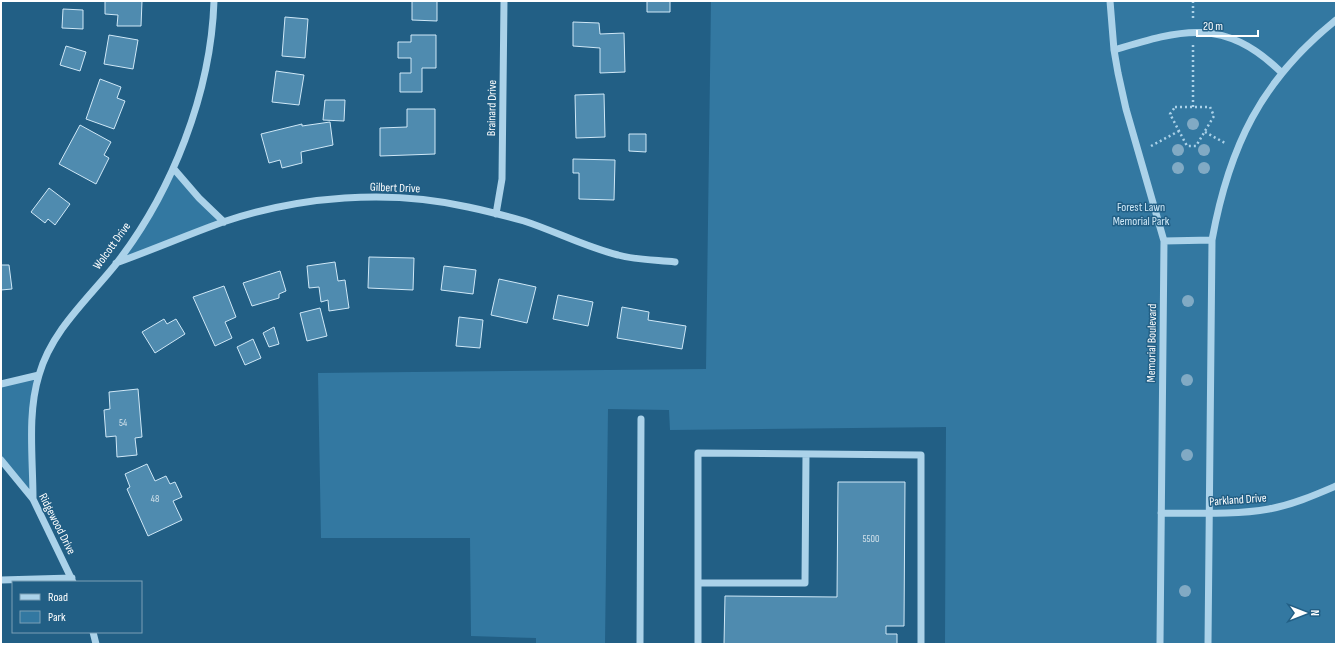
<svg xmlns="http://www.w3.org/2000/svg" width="1337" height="645" font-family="'Sofia Sans Condensed',sans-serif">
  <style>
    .green { fill: #3378a1 }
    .building { fill: #4f8baf; stroke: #cfe8f7 }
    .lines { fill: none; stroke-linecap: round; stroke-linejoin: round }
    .path { stroke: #abd2e9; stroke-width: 2.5; stroke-dasharray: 2 3; stroke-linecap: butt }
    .minor { stroke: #abd2e9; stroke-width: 7 }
    .tree { fill: #81aac4 }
    .labels { text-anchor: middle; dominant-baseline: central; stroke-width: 3; stroke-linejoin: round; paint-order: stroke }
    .number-label { font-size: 10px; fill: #d3e2eb }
    .street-label { font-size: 12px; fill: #fff; stroke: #225f85 }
    .park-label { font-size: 12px; fill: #cfe8f7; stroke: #225f85 }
  </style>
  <rect width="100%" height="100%" fill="#225f85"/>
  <!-- green -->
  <path class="green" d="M711,1H1336V644H945L946,427L670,430L669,410L608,409L605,644H536V638L471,636L470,538H321L318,373L706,369Z
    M174,169L224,222L116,263Z
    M39,375L33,405V499L1,460V384Z"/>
  <!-- building -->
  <path class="building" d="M105,1H142L141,26H117L118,15L105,14Z
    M412,1H437V21L412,20Z
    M647,1H670V12H647Z
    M63,9L83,10V29L62,28Z
    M285,17L308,19L305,58L282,56Z
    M573,22L599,23L600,34L624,33L625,72L600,73V48L573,46Z
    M109,35L138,40L133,69L104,64Z
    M411,35H436V68H422V92H400V73H411V58H398V42H411Z
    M66,46L86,52L80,71L60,65Z
    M276,71L304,75L299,105L272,102Z
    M100,79L121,87L117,98L125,101L114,129L86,119Z
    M604,94L605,137L576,138L575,95Z
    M325,100H345L344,121L323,120Z
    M407,109H435V154L380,156V128L407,127Z
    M330,122L333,145L301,152L302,163L282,168L280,160L269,163L261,134L302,124V126Z
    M80,125L111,142L104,155L109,158L96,184L59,164Z
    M629,134H646V152L629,151Z
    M573,159L615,160L614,200L579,199V173H573Z
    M49,188L70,204L55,225L48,219L45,223L31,212Z
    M369,257L414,258L413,290L368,288Z
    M1,260V265H9L12,289L1,290Z
    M335,262L338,281L345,280L349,308L329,311L328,300L321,302L319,287L309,288L307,266Z
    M444,266L476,270L473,294L441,290Z
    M280,271L286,291L279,294V298L252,306L243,283Z
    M499,279L536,287L527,323L491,315Z
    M224,286L236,317L225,322L232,338L215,346L193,297Z
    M558,295L593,302L588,326L553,319Z
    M622,307L649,312L648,320L686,326L682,349L617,338Z
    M320,308L327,336L307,341L300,313Z
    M459,317L483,320L480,348L456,346Z
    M164,319L167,324L176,319L185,334L155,353L142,332Z
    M274,327L279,344L269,347L263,333Z
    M253,339L261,358L245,365L237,347Z
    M138,389L142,437L135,438L137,455L117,457L116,436L106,437L104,410L110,409L109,392Z
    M147,464L155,481L166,476L170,484L175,482L182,497L173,501L182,520L148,536L127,489L130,487L125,474Z
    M838,482H905L904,626H886V634H897V644H724L725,596L837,597Z"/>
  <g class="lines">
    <!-- path -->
    <path class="path" d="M1193,1V20
      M1175,107H1210L1214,116L1196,146H1187L1170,114Z
      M1193,107V45
      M1205,132L1225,143
      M1151,146L1179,131"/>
    <!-- minor -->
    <path class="minor" d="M1110,1L1114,50L1118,73L1126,109L1164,241L1160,644
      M1114,50C1183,29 1224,17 1281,72
      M174,169L199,198L224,222
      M496,214L502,179L504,1
      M1164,241L1212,240
      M116,263C152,250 187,235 223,222C300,196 389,189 468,207C487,211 506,216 524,221C555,231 585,247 618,255C636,260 656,260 675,262
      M1,384L39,375
      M1,460L33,499L73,582
      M33,499C33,458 27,414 39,375C52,330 88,299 116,264C172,192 211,93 214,1
      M1161,513C1195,513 1236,515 1269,509C1292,505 1315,495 1336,486
      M1,580L72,578
      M698,583H805L806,454
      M93,632L96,644
      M640,644L641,419
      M698,644V453L921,455V644
      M1208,644L1212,240C1229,147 1261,80 1336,20"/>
  </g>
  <!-- trees -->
  <g class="tree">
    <circle cx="1193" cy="124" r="6"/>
    <circle cx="1178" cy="150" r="6"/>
    <circle cx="1204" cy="150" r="6"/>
    <circle cx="1178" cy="168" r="6"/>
    <circle cx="1204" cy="168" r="6"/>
    <circle cx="1188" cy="301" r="6"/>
    <circle cx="1187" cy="380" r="6"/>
    <circle cx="1187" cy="455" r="6"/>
    <circle cx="1185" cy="591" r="6"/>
  </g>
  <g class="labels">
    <!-- number labels -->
    <g class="number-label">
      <text x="123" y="423">54</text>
      <text x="155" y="499">48</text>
      <text x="871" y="539">5500</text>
    </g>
    <!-- street labels -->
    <g class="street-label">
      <text transform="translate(492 108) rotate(-89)">Brainard Drive</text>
      <text transform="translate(395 188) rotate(2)">Gilbert Drive</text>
      <text transform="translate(112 246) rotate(-54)">Wolcott Drive</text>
      <text transform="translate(1152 343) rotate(-89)">Memorial Boulevard</text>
      <text transform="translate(1238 500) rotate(-4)">Parkland Drive</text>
      <text transform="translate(57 524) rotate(63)">Ridgewood Drive</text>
    </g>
    <!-- park labels -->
    <g class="park-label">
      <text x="1141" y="207">Forest Lawn<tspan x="1141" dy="14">Memorial Park</tspan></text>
    </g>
  </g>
  <!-- border -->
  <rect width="1337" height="645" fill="none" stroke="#ffffff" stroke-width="4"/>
  <!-- legend -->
  <rect x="12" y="581" width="130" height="52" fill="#225f85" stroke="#7a9fb6"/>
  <rect x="20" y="594" width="20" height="6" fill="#abd2e9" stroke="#7a9fb6"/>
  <text x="48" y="601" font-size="12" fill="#ffffff">Road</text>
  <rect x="20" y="611" width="20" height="12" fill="#3378a1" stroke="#7a9fb6"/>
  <text x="48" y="621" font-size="12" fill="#ffffff">Park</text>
  <!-- north arrow -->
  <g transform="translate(1305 613) rotate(90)" stroke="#225f85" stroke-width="3" paint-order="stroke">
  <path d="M0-3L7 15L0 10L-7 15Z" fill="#ffffff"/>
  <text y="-6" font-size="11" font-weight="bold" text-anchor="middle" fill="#ffffff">N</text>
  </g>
  <!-- scale -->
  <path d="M1197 30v6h61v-6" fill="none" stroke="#ffffff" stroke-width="2"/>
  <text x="1203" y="30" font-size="12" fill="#ffffff" stroke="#225f85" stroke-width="3" paint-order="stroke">20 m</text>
</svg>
